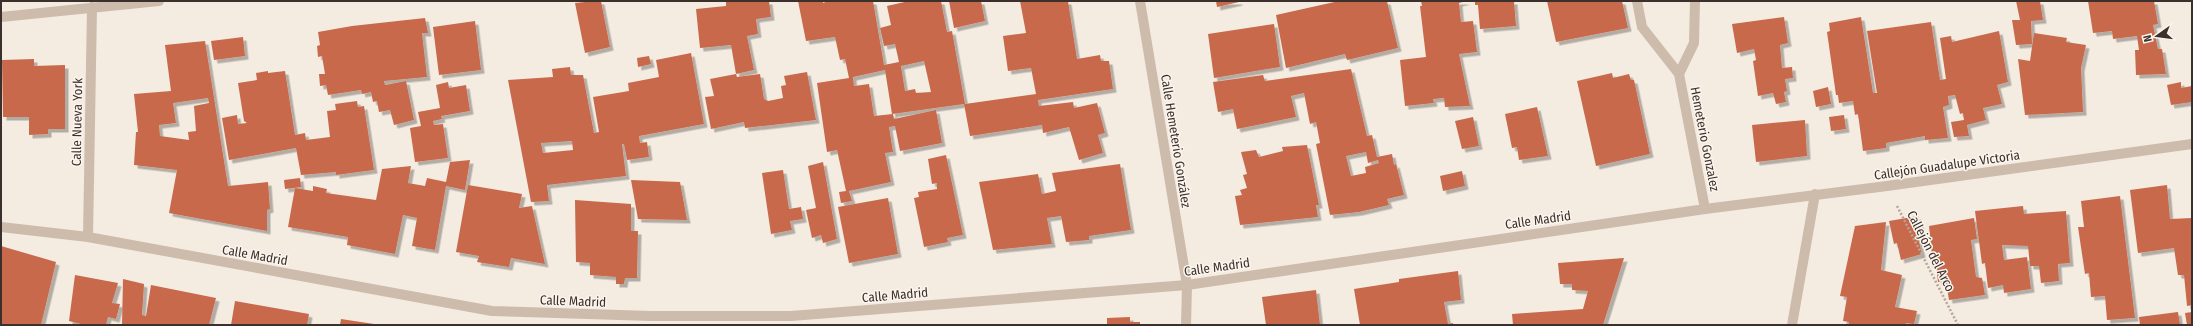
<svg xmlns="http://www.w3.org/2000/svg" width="2193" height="326" font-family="'Fira Sans Condensed',sans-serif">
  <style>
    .building { fill: #c8694b; fill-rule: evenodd; filter: url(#shadow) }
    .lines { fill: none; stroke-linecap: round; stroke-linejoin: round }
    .path { stroke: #b9a596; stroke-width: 2.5; stroke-dasharray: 2 2; stroke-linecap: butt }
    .minor { stroke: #cdbbac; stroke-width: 10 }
    .labels { text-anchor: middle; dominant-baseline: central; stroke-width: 3; stroke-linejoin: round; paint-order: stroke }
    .street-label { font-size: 13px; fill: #3b302b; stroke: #fbf5ee }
  </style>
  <defs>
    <filter id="shadow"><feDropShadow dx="3.5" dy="3.5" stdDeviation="0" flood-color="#0004"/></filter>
  </defs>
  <rect width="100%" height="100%" fill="#f4ebe1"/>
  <!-- building -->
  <path class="building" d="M595,1H601L610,47L585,53L575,3Z
    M726,1H769L771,17L756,19L758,34L747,36L754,70L736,74L731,45L700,48L696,9L726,6Z
    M798,1H823V3L828,1H873L884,65L899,62L895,44L884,46L880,28L891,25L887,6L909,1H941L947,32L952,31L965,104L1036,94L1031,68L1008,71L1003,36L1026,33L1020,1H1068L1077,59L1100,55L1101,61H1109L1113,89L1038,100L1039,106L1073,102L1074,108L1097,103L1105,133L1098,135L1103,153L1079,160L1069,127L1043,133L1042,125L970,136L964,104L892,114L885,70L853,77L854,86L869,84L874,116L893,114L894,119L936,110L942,143L900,151L895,126L889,127L893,152L885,153L891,182L849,191L852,201L841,203L839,192L846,191L837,150L827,152L817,83L849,78L845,59L840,60L835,37L806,41ZM924,61L931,92L916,93L915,89L905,91L901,66Z
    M949,1H981L985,21L954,28Z
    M1216,1H1239V2L1217,7Z
    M1339,1H1387L1398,48L1347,60L1345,54L1286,68L1276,15Z
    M1421,1H1467L1459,3L1461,22L1473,21L1477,52L1459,54L1470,106L1445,107L1444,98L1433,99L1434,103L1405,106L1400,60L1426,57L1420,6H1422Z
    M1475,1H1514L1516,26L1480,29L1478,5H1475Z
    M1547,1H1622L1628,28L1556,42Z
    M2016,1H2040L2043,20L2031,21L2032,44L2016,45L2012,20H2020Z
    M2088,1H2154L2158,24L2153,25L2158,49H2162L2166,74L2136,75L2135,50H2139L2137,36L2113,39L2112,31L2093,33Z
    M1784,17L1788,43L1780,45L1781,57L1782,68L1792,67L1793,78L1785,79L1787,91L1784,92L1786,102L1776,104L1773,93L1758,96L1753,61L1756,60L1754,49L1737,53L1732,24Z
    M1861,17L1873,93H1877L1867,31L1931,22L1940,80L1946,79L1940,38L1951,36L1952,42L1999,31L2008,82L1997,85L2002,104L1983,108L1986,120L1967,125L1969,136L1954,137L1951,122L1964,120L1963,113L1960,114L1955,95L1948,96L1949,105L1943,107L1948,138L1925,140V136L1886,143V148L1863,151L1858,114L1855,115L1853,101L1839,103L1838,95H1836L1827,32L1830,31L1829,23Z
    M425,18L428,33H422L427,77L384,81L385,85L406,81L414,120L394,125L390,110L379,112L377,101L373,102L371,92L362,94L361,90L328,95L326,85L320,86L319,74H325L322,56L318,57L317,46L320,45L318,32L352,26Z
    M475,21L481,70L439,75L433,27Z
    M1274,24L1280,67L1214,78L1208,34Z
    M2034,33L2067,38L2066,42L2086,45L2081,68L2083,112L2025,115L2018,59L2030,61Z
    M243,37L245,56L214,60L211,41Z
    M205,41L228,186L268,182L270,209L267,210V231L169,213L177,170L134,165L136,132H138L134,94L171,91L165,45ZM208,98L209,103L194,106L196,131L188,132L189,140L160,136L159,125L176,123L173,103Z
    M691,53L704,124L639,136L640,143L647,142L649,157L627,160L624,144H622L626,176L547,185L549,201L531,202L508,80L553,77L552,69L570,67L571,75H583L594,133L599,132L593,97L629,91L628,83L659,77L656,60ZM572,141L573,150L543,153L541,143Z
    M649,56L651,64L638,67L637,58Z
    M34,59V66L65,65V129H48V134L29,135V117H3L2,60Z
    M1351,69L1367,136L1372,135L1377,157L1392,154L1394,165L1396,164L1404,195L1387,199L1389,205L1359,212L1330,215L1316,144L1320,143L1316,122L1310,124L1304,93L1291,96L1296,117L1237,129L1233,109L1218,112L1213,82L1263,75L1265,81ZM1366,152L1368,163L1378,160L1379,163L1365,167L1366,173L1351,176L1346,156Z
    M268,71V73L285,71L295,135L305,133L306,140L330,137L327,111L336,110L335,104L357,101L358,107L364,106L374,170L336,175V172L301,175L296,148L229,160L222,118L237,115L238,124L247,123L244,121L238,83L257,80L256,73Z
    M807,72L816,120L745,128L744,122L711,129L705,97L714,96L710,79L736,74L737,77L760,74L764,99L768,101L783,98L781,86L786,85L784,76Z
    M1612,73L1613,78L1629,74L1631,80H1634L1650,154L1596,166L1577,81Z
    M448,82L449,88L466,85L470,111L441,116L442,119L433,121L434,125L443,124L448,158L415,162L410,128L421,126L418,112L440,108L436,85Z
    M2181,82V88L2192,86V102L2171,105L2167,85Z
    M1828,87L1831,104L1816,107L1813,91Z
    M1537,107L1548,156L1519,160L1517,147L1512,148L1505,114Z
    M1844,115L1846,129L1831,131L1829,117Z
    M1473,117L1479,146L1462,149L1455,121Z
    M1805,120L1807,156L1756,162L1752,125Z
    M1307,145L1319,205H1316L1318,217L1240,225L1235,196L1242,195L1240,190L1247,188L1243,175L1247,174L1241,152L1256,150L1259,157L1283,151L1282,147Z
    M946,155L963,235L947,238L948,242L924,247L914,198L919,197L918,192L937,189V183L932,184L928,159Z
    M470,160L465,190L446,186L435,250L412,246L417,218L403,215L395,254L347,245L348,237L288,227L295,188L313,191V186L327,189L326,193L376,200L382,169L411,166L408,183L425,186L427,178L446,182L450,162Z
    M823,162L837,239L823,243L821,235L812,238L806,210L816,208L808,166Z
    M1120,164L1131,230L1089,236V240L1066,242L1061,216L1047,218L1052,244L993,250L979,182L1038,174L1042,194L1056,191L1052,173Z
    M783,170L789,209L801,207L803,219L790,221L792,230L771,234L762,173Z
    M1462,171L1465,186L1443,191L1440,176Z
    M300,178L301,187L285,189L284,180Z
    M631,180L680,182L687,220L638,219Z
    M468,185L522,194L519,208L532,206L545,264L511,258L509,267L477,262L479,256L456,252Z
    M2167,185L2170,219L2192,218V305L2187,306L2184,275H2178L2174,248L2138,253L2130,190Z
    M2120,196L2135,318L2107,320L2105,296L2091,297L2089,273L2085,274L2078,227H2084L2081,201Z
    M888,198L898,254L849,263L838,207Z
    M575,200L631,204V231H638L637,278H625L624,284H616V277L590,275V263L576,262Z
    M2023,206L2024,214L2066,211L2070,263L2058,264L2059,281L2041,283L2039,266H2030L2028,246L2002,245L2004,260L2027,257L2031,289L2004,293L2003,285L1988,288L1985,263L1982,264L1975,211Z
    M1918,216L1923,237L1918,238L1922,254L1901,260L1897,243L1894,244L1889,221Z
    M1974,218L1977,239L1971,240L1976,277L1982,278L1985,295L1949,300L1946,281L1938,282L1936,266L1933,267L1929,226Z
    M1886,222L1881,270L1902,275L1895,307L1917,311L1914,324L1906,323L1905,325H1849V322L1843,321L1847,297L1840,296L1855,226Z
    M1,246L56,262L41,325H1Z
    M1624,258L1603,325H1513L1512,314L1583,309L1588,291L1572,290V284H1560L1558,263Z
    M1458,271L1461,300L1444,302L1448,324L1453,323V325H1360L1354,289L1399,282V279Z
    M75,275L118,283L112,303L120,304L116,319L108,317L106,325H85L69,321Z
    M123,279L144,284L142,315L146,316L151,285L216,298L209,325H122Z
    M1316,290L1320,325H1266L1262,297Z
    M235,301L309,314L307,325H231Z
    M2178,312L2180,325H2140L2139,317Z
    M2192,312V325H2187L2185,313Z
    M1130,317V322H1140V325H1107V318Z
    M341,319L374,324V325H340Z"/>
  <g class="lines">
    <!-- path -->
    <path class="path" d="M1897,206L1958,325"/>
    <!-- minor -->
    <path class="minor" d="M1140,1L1187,285L1186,325
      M1637,1L1642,27L1679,74L1705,209
      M1,17L159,1
      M1679,74L1694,43L1695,1
      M1,227L88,237L492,311L651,316H791L1187,285L1705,209L1887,186L2192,144
      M88,237L92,7
      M1792,325L1815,194"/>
  </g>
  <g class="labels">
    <!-- street labels -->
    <g class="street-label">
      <text transform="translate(77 122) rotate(-89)">Calle Nueva York</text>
      <text transform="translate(1705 139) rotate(79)">Hemeterio Gonzalez</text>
      <text transform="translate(1176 141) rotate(81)">Calle Hemeterio González</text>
      <text transform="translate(1947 165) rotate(-8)">Callejón Guadalupe Victoria</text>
      <text transform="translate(1538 220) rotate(-8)">Calle Madrid</text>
      <text transform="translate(1931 251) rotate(63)">Callejón del Arco</text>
      <text transform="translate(255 255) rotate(10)">Calle Madrid</text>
      <text transform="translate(1217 267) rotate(-8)">Calle Madrid</text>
      <text transform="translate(895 295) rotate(-5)">Calle Madrid</text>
      <text transform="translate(573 301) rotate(2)">Calle Madrid</text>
    </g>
  </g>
  <!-- border -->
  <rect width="2193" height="326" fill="none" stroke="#3b302b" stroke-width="4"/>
  <!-- north arrow -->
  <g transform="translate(2157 36) rotate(256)" stroke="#fbf5ee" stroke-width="3" paint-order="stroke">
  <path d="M0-3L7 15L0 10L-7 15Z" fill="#3b302b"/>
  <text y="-6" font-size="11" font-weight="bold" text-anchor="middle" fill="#3b302b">N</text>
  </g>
</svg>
